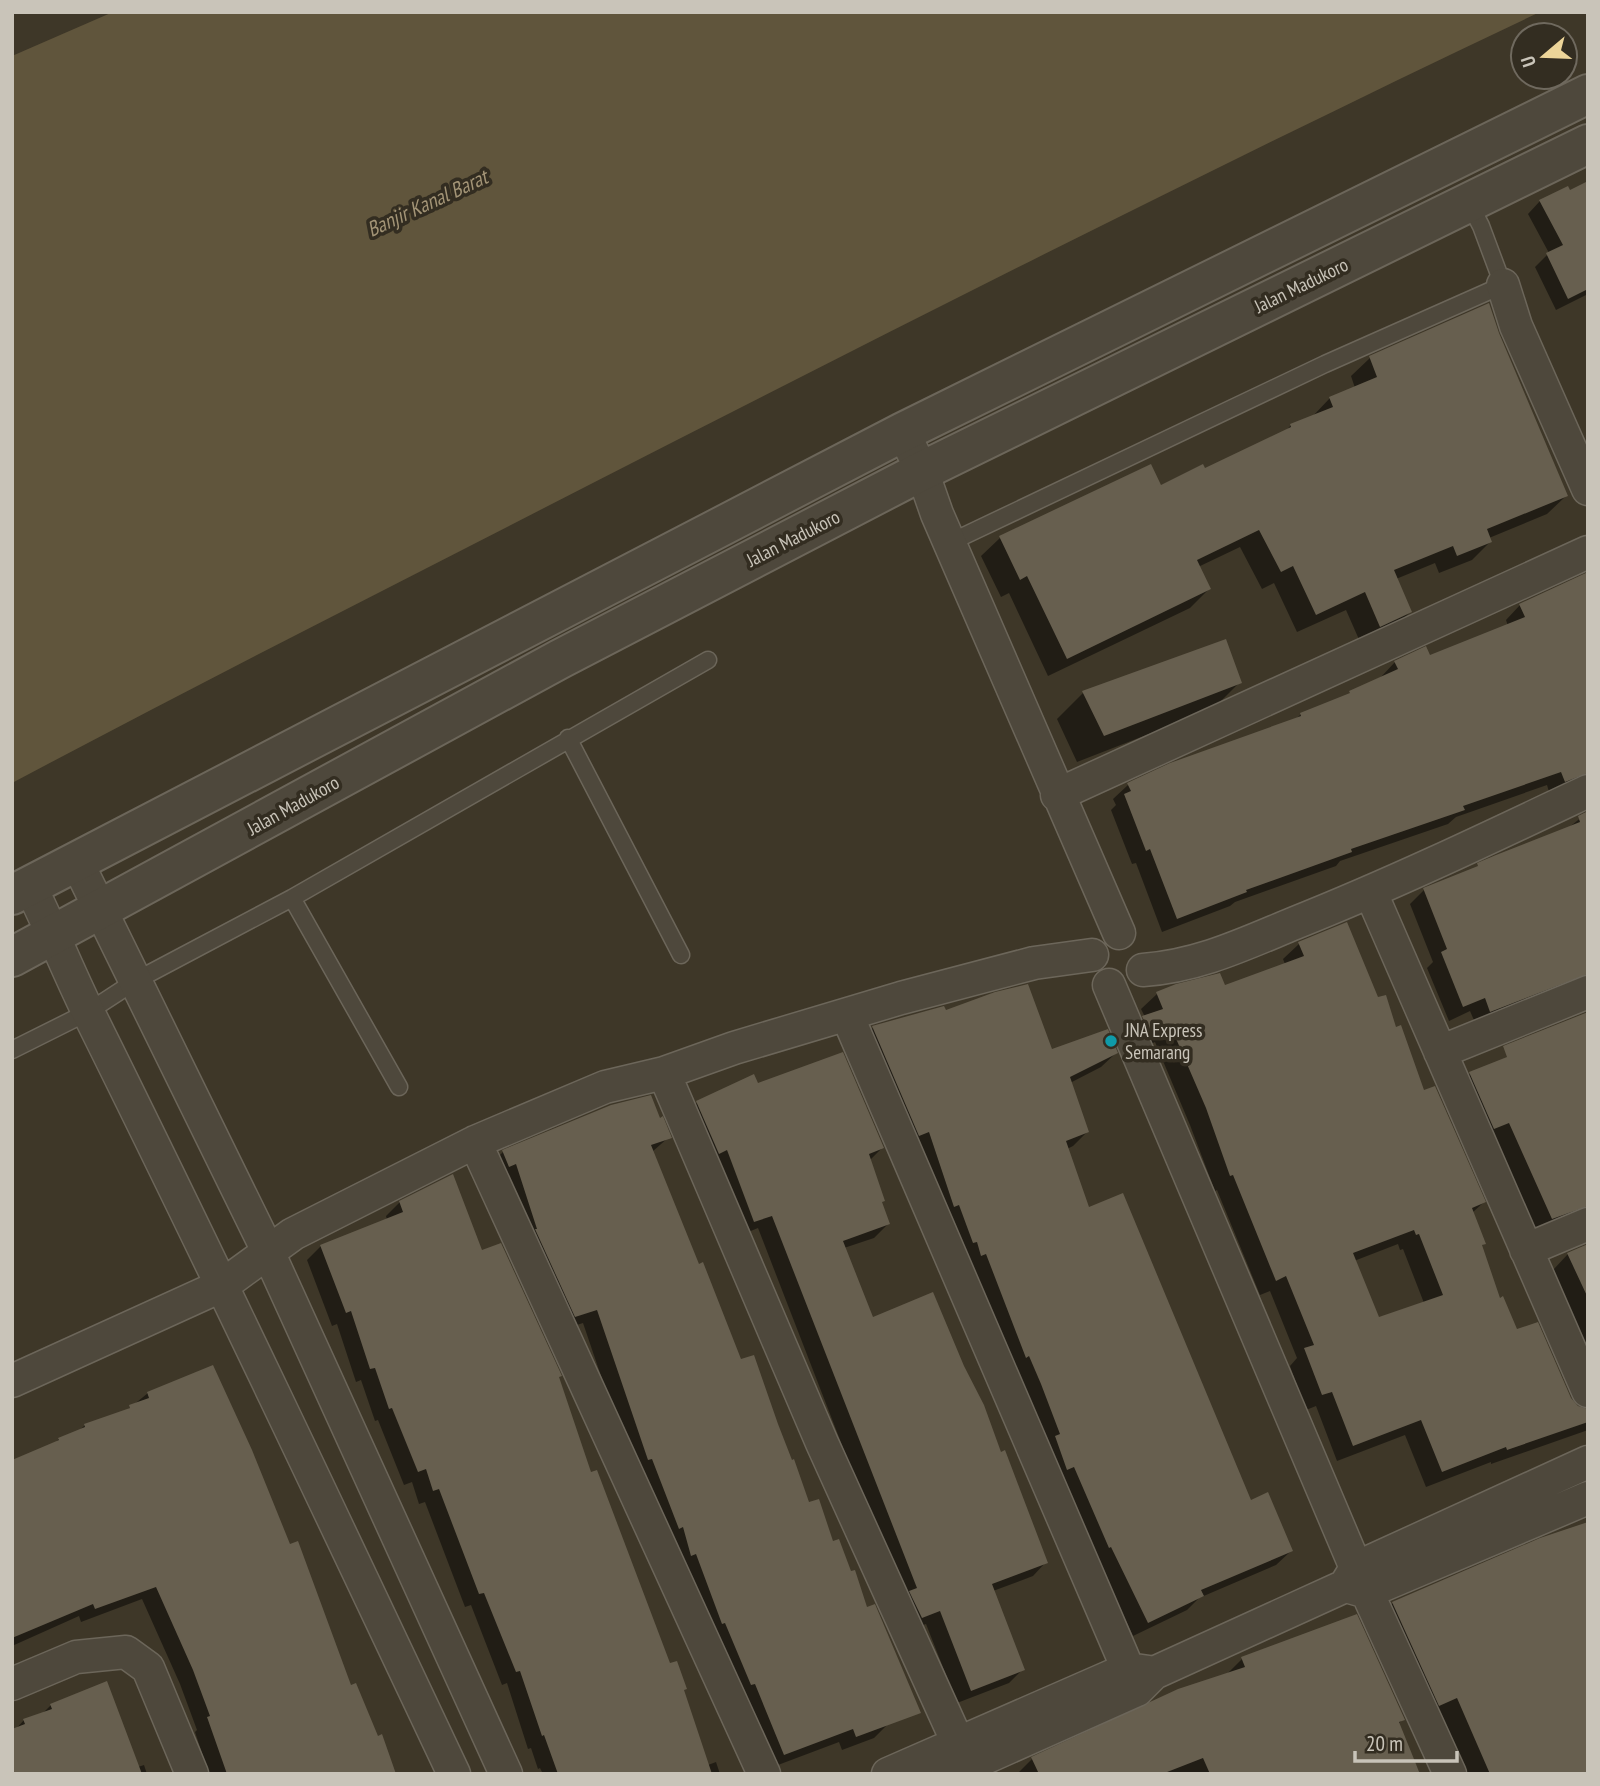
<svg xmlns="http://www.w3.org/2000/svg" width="1600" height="1786" font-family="'PT Sans Narrow',sans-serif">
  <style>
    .water { fill: #60553c }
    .shadow { fill: #0007; fill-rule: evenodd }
    .building { fill: #675f4f; fill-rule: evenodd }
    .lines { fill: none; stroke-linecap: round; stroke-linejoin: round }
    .service-casing { stroke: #6c665a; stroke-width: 19 }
    .minor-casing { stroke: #6c665a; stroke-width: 35 }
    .tertiary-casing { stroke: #6c665a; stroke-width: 42 }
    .service { stroke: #4e483c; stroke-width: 16 }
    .minor { stroke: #4e483c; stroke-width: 32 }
    .tertiary { stroke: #4e483c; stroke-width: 38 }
    .culture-dot { fill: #0f9aa8; stroke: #332d21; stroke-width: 2.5 }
    .labels { text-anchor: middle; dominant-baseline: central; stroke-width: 7; stroke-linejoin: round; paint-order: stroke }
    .street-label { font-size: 19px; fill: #c9c4b9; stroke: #332d21 }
    .poi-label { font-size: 19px; fill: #c9c4b9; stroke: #332d21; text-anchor: start }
    .water-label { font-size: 21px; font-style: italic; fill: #a39476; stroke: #332d21 }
  </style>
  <rect width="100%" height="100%" fill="#3e3728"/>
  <!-- water -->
  <path class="water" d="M113,12H1540C1219,164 902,325 585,487C394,585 202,682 12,783V56Z"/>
  <!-- shadow -->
  <path class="shadow" d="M1588,183V294L1556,310L1535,267L1549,253L1528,214L1540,201L1569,192Z
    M1488,305L1498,334L1566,496L1547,514L1489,538L1490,542L1472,560L1439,573L1435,563L1396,579L1410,612L1391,631L1361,644L1346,610L1297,632L1274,583L1262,589L1240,547L1198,567L1209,589L1190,608L1048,676L1009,593L1001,597L981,556L1000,538L1150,466L1160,487L1204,470L1285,432L1291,425L1311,418L1330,398L1355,388L1351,376L1370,358Z
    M1588,574V794L1550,795L1547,785L1456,817L1448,824L1340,861L1336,866L1235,902L1230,906L1162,932L1136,863L1132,864L1111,810L1116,805L1113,799L1128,785L1171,765L1295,720L1301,714L1346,696L1381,677L1395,662L1429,657L1508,626L1506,620L1520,605Z
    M1240,682L1213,709L1077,762L1057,719L1083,693Z
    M1588,812V981L1476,1025L1470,1011L1449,1021L1427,968L1433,962L1410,904L1424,890L1567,829Z
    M1299,944L1377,1000L1395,1029L1423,1092L1484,1202L1472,1213L1484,1243L1481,1246L1499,1300L1516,1332L1577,1408L1588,1411V1430L1491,1464V1462L1426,1487L1405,1435L1337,1461L1316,1406L1306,1410L1290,1366L1297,1358L1270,1291L1260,1295L1217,1190L1215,1191L1190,1125L1155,1042L1135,1052L1127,1033L1145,1017L1141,1009L1157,994L1224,987L1285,964L1283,959ZM1398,1244L1400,1250L1403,1249L1424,1303L1378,1319L1354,1261Z
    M943,1008L945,1013L1051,1051L1116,1053L1101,1067L1070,1083L1087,1132L1073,1146L1067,1149L1088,1209L1250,1502L1291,1551L1276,1565L1199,1598L1187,1610L1133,1636L858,1042L873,1028Z
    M1588,1030V1213L1536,1234L1454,1089L1470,1074Z
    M757,1085L882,1148L869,1161L888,1224L874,1238L844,1248L872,1320L1046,1562L1033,1576L993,1591L1023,1669L1009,1683L957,1703L926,1624L908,1631L902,1600L758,1228L741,1235L683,1116L697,1103Z
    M659,1120L669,1137L652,1152L888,1724L874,1738L842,1750L839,1742L770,1768L634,1473L583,1323L561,1330L489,1166L503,1152Z
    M400,1202L481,1252L557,1378L590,1474L669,1665L682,1691L708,1765L716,1762L720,1774H543L540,1768L538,1769L531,1748L528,1749L507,1683L502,1685L471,1605L465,1607L425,1502L419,1504L412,1482L404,1485L378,1420L375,1421L361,1380L356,1382L337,1324L332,1326L307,1260L321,1246L387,1220L386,1216Z
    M1588,1246V1396L1569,1353L1583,1338L1553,1270L1568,1254Z
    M148,1393L350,1687L395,1774H209L195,1732L197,1730L180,1684L142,1599L81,1622L79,1616L12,1646V1577L54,1444L59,1439L78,1432L85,1425L126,1411Z
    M1393,1603L1588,1774H1464L1374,1621Z
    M1242,1659L1403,1719L1398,1724L1420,1774H1017L1032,1759L1226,1675Z
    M51,1705L138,1767L144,1765L147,1774H12L15,1730L24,1720L42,1714Z"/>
  <!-- building -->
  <path class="building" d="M1588,181V293L1586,290L1568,299L1546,253L1563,245L1539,200L1568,186L1570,190Z
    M1489,303L1499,333L1568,496L1487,529L1492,542L1457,556L1453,546L1394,570L1412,612L1380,627L1365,592L1316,615L1293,566L1281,572L1259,530L1197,560L1211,589L1067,659L1027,576L1020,580L999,536L1151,464L1161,485L1203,464L1205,468L1291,427L1290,424L1333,407L1329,397L1377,377L1369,356Z
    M1588,572V773L1565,782L1561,772L1463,806L1465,810L1351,849L1352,852L1246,890L1247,892L1177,919L1150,849L1146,851L1124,794L1131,791L1127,783L1170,763L1301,716L1300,713L1350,693L1349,691L1398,669L1394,661L1426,646L1430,655L1525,617L1519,604Z
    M1226,639L1242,683L1104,736L1082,691Z
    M1588,811V974L1490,1012L1485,998L1463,1007L1441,952L1447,949L1423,888L1478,866L1477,863L1496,855L1580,822L1578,816Z
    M1347,922L1378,997L1386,995L1396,1027L1401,1025L1424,1090L1435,1086L1486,1202L1472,1208L1486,1244L1482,1245L1500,1298L1503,1296L1517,1329L1538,1322L1571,1398L1578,1406L1588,1409V1422L1507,1450L1506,1447L1442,1472L1421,1420L1353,1446L1332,1392L1322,1395L1304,1348L1314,1345L1286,1276L1276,1281L1233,1175L1230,1176L1206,1108L1171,1027L1151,1037L1142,1016L1163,1009L1156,992L1176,984L1220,973L1225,985L1304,956L1298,942ZM1414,1230L1416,1235L1419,1234L1443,1295L1379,1317L1353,1253Z
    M1028,984L1052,1049L1108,1029L1118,1053L1070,1077L1089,1132L1066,1141L1089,1207L1123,1193L1251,1500L1268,1492L1293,1551L1201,1590L1204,1596L1148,1623L1111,1547L1109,1548L1074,1467L1067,1470L1055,1436L1060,1434L1041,1384L1029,1356L1026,1358L986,1254L981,1256L977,1242L973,1243L959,1205L954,1207L929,1132L919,1136L872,1026L944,1006L946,1010L995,992Z
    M1588,1012V1206L1552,1219L1509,1123L1494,1129L1469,1072L1507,1057L1503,1046Z
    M843,1052L884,1148L869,1154L885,1201L882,1202L890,1224L843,1241L873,1317L933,1292L964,1366L984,1405L1001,1452L1005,1450L1048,1563L992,1584L1025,1670L971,1691L940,1611L922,1618L909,1591L917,1588L772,1216L754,1222L727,1150L719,1154L696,1101L754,1074L758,1083Z
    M651,1095L660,1118L663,1116L672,1138L651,1145L699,1264L703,1262L741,1359L754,1355L778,1424L792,1460L794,1459L809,1502L819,1499L833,1541L839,1539L851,1571L855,1570L867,1607L875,1604L921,1713L856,1737L853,1729L784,1755L755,1684L751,1685L725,1623L722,1624L696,1554L691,1556L683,1527L679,1529L652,1459L648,1460L597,1310L575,1317L535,1229H537L516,1164L509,1167L502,1150L611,1105Z
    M453,1174L482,1250L501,1243L562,1376L559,1377L591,1472L597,1470L670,1663L677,1661L687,1689L684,1690L712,1774H558L544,1735L542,1736L520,1671L516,1672L484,1593L479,1594L439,1489L433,1491L426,1469L418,1472L392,1408L389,1409L375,1368L370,1369L351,1311L346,1313L320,1245L403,1212L399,1201Z
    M1588,1244V1298L1567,1253Z
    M213,1365L252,1450L290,1544L298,1541L351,1685L356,1683L378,1736L382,1734L396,1774H227L207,1717L210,1716L193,1670L156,1587L95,1609L93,1604L12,1638V1460L59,1440L58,1438L85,1427L84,1424L130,1408L129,1405L149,1398L147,1392Z
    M1588,1522V1774H1490L1457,1698L1439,1706L1392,1602L1540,1538Z
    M1357,1614L1405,1720L1399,1722L1420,1774H1210L1203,1758L1162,1774H1039L1031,1757L1178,1689L1245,1667L1241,1657Z
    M107,1681L142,1774H12V1729L25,1724L23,1719L52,1709L50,1704Z"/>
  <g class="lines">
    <!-- service casing -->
    <g class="service-casing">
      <path id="service" d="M949,543L1325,364L1503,285L1481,226L1469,203
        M568,738L681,955
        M292,898L399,1087
        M12,1050L88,1012L137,980L292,898L708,660"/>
    </g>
    <!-- minor casing -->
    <g class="minor-casing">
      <path id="minor" d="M1503,285L1516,326L1588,489
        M903,432L922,471L937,514L1119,933
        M1057,795L1588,552
        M76,860L264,1243L506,1774
        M30,886C52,930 70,976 92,1020C216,1270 335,1522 454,1774
        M1371,893L1588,1391
        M1143,970C1199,966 1244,944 1295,923C1395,883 1491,837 1588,791
        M1109,985L1356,1568L1450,1774
        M847,1015L1137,1690
        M1440,1052L1588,992
        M664,1073L822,1443L958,1743
        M475,1142L764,1774
        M1526,1250L1588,1224
        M12,1381L223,1285L293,1234L475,1142L605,1087L664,1073L734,1048L901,998L1034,963L1092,955
        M1346,1586L1367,1592L1588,1498
        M12,1684L76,1657L126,1652L148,1668L192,1774
        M888,1774L1128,1669L1149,1672
        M949,1774L1137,1690L1154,1673L1345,1586L1356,1568L1588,1462"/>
    </g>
    <!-- tertiary casing -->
    <g class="tertiary-casing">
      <path id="tertiary" d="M12,895L903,432L1588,94
        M12,957L560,659L922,471L1588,144"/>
    </g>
    <!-- service -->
    <use href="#service" class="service"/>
    <!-- minor -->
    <use href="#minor" class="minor"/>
    <!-- tertiary -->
    <use href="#tertiary" class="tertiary"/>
  </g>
  <!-- markers -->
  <circle class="culture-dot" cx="1111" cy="1041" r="7"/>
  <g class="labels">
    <!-- street labels -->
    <g class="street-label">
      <text transform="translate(1301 285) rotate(-26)">Jalan Madukoro</text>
      <text transform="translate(793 538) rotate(-27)">Jalan Madukoro</text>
      <text transform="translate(293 805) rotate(-29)">Jalan Madukoro</text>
    </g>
    <!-- poi labels -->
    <g class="poi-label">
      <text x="1125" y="1030">JNA Express<tspan x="1125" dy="22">Semarang</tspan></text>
    </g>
    <!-- water labels -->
    <g class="water-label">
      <text transform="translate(427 203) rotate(-25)">Banjir Kanal Barat</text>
    </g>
  </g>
  <!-- border -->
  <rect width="1600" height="1786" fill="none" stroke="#c9c4b9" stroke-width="28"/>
  <!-- north arrow -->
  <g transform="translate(1544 56) rotate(251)"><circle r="33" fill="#332d21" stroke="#6f695e" stroke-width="2"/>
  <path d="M0-5L12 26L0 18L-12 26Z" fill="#edd599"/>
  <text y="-10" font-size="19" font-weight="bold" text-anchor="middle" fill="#c9c4b9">U</text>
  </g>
  <!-- scale -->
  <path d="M1355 1751v10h102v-10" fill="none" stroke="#c9c4b9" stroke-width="3.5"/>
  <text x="1366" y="1751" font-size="21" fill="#c9c4b9" stroke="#332d21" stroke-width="5" paint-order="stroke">20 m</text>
</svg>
